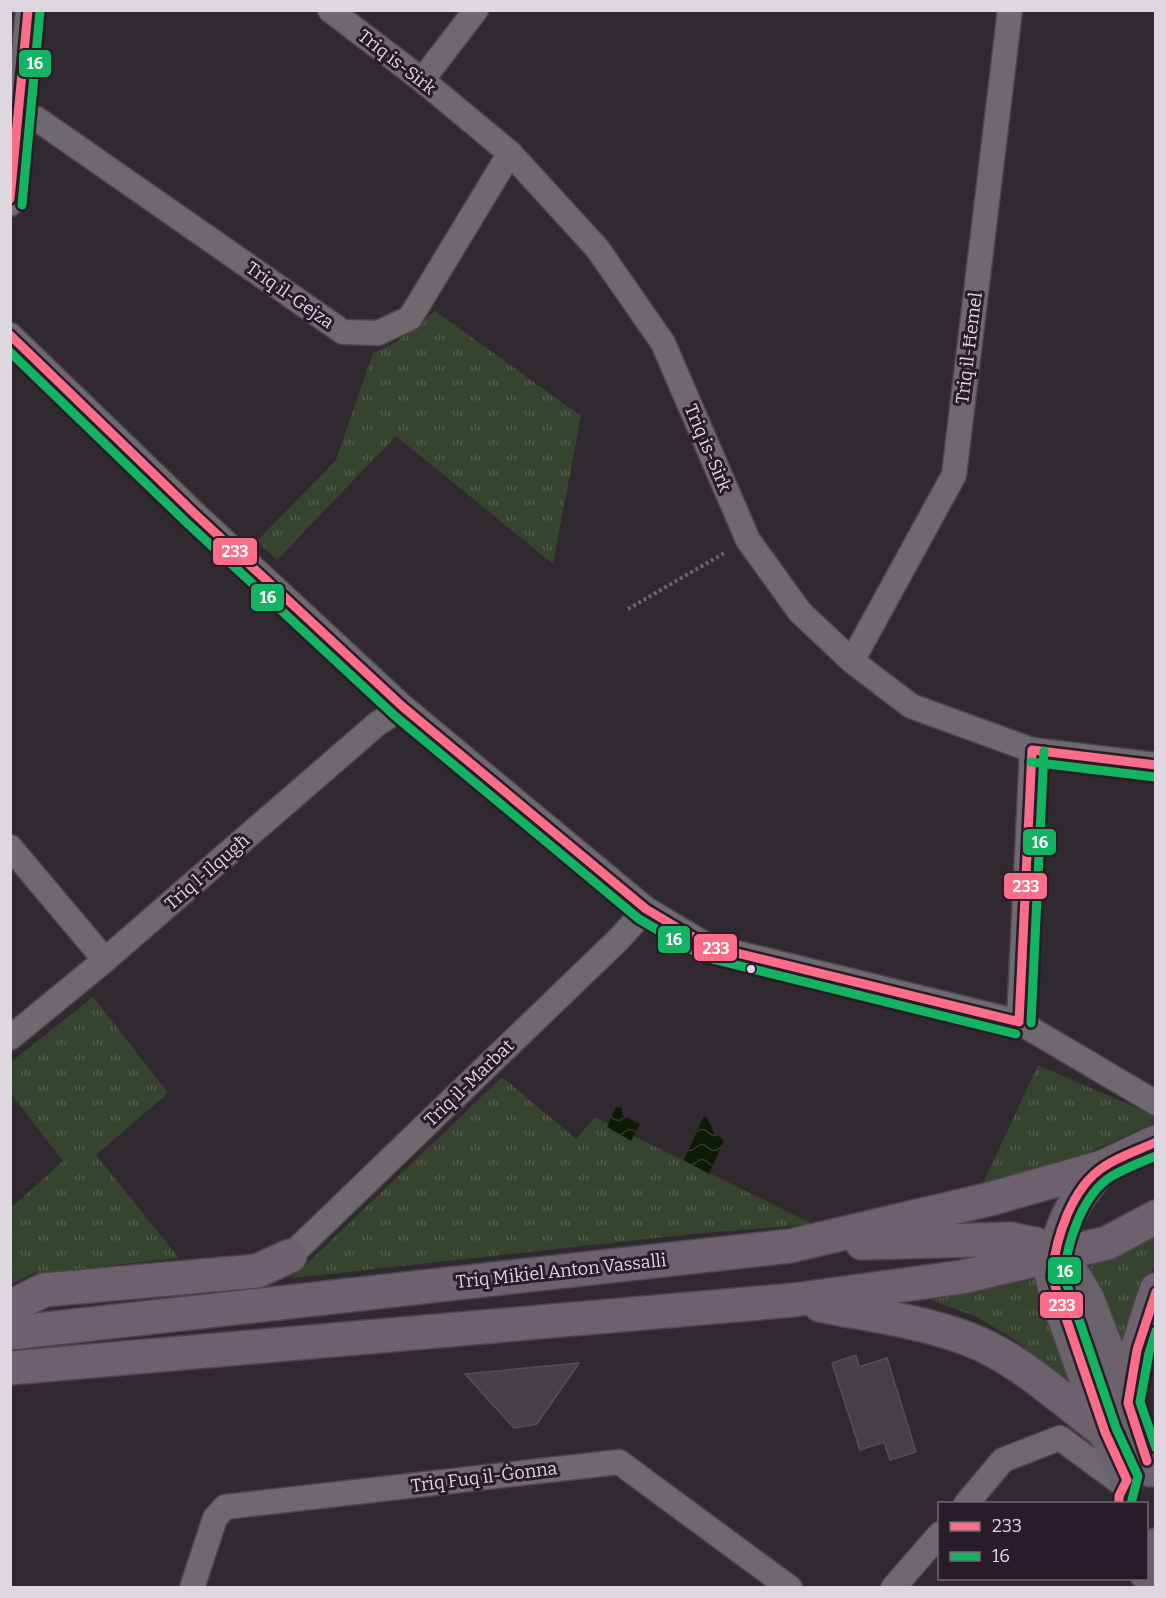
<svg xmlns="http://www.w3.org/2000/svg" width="1166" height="1598" font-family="Bitter,serif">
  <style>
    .grass { fill: url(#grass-tufts) }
    .water { fill: url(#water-waves) }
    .building { fill: #463f46; stroke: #544f54; stroke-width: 1.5 }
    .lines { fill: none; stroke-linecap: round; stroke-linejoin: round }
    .street-casing { stroke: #4c464c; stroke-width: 27 }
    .secondary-casing { stroke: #4c464c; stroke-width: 36 }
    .highway-casing { stroke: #4c464c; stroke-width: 36 }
    .path { stroke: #69656a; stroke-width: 4; stroke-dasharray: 3 3; stroke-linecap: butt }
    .street { stroke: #6d696e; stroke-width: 24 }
    .secondary { stroke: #69626b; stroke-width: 33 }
    .highway { stroke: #6c616c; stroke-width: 33 }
    .bus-1-casing { stroke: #281c29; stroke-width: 14 }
    .bus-2-casing { stroke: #281c29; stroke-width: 14 }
    .bus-1 { stroke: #fb6d88; stroke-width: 9 }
    .bus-2 { stroke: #13b361; stroke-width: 9 }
    .bus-dot { fill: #dfd7e0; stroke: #281c29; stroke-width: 2 }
    .labels { text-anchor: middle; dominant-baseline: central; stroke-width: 6; stroke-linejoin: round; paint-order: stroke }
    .street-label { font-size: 18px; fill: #dfd7e0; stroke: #281c29 }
    .line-badge { stroke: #281c29; stroke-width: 2 }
    .badge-label { font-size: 16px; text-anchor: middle; font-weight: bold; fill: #fff }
  </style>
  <defs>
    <pattern id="grass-tufts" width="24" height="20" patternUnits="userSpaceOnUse" patternTransform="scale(1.5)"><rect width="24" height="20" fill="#36432f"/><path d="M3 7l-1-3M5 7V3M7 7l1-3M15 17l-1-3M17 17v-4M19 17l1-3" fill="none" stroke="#535d4d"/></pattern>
    <pattern id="water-waves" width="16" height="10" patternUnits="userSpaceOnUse" patternTransform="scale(1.5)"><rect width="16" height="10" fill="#0d1b05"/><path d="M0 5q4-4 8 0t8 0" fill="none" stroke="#303b29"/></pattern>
  </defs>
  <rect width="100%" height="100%" fill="#302a30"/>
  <!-- grass -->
  <path class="grass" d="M435,311L581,416L553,564L396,436L277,560L257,541L336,460L373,353L395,343Z
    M93,997L168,1093L96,1155L179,1258L31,1274L11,1285V1208L63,1161L11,1094V1062Z
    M1038,1065L1155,1116V1122L1049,1171L980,1190Z
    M502,1077L576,1139L595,1117L813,1224L692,1234L292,1278Z
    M1155,1226V1265L1149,1278L1129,1369L1088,1261Z
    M1035,1279L1081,1395L1018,1342L977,1317L931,1300Z"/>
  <!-- water -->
  <path class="water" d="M616,1107L622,1108V1115L640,1124L631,1141L607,1127Z
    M705,1113L714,1133L724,1140L709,1174L684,1160Z"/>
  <!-- building -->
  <path class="building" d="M856,1355L859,1367L887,1358L916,1452L890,1460L884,1442L860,1450L832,1363Z
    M579,1363L537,1424L514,1428L465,1374Z"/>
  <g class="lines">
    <!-- street casing -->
    <g class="street-casing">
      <path id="street" d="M330,10L422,80L510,153L597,248L663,343L748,540L800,612L852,661L911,706L1032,750L1156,765
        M422,80L476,10
        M18,115L37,119L343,332L378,333L410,318L510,153
        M10,204L28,10
        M10,335L194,513L403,707L646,909L708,946L1019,1022L1156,1103
        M852,661L954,475L1010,10
        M10,847L105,960
        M1019,1022L1032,750
        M10,1038L105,960L377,724L403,707
        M290,1256L619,939L646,909
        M966,1504L1003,1460L1060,1438L1124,1485
        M192,1588L215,1518L225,1507L619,1462L790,1588
        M893,1588L940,1534"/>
    </g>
    <!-- secondary casing -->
    <g class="secondary-casing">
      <path id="secondary" d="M1054,1255L1052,1277L1057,1297L1105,1432L1127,1480
        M1054,1255L1075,1278L1087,1298L1128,1403L1150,1470
        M1146,1573L1156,1545"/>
    </g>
    <!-- highway casing -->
    <g class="highway-casing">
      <path id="highway" d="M862,1243L1011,1239L1035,1244L1054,1255
        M1054,1255C1066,1214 1075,1199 1103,1167
        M820,1305C869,1315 921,1321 968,1339C1019,1358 1062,1400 1105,1432
        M10,1307L44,1290L257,1271L290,1256
        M10,1333L790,1246L990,1199L1103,1167L1156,1142
        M10,1368L794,1300L962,1277L1107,1243L1156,1217
        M1128,1403L1137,1350L1156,1290"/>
    </g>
    <!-- path -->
    <path class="path" d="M628,609L726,552"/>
    <!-- street -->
    <use href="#street" class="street"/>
    <!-- secondary -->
    <use href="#secondary" class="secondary"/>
    <!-- highway -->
    <use href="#highway" class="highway"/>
    <!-- bus-1 casing -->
    <g class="bus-1-casing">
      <path id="bus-1" d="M10,199L28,10
        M10,335L194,513L403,707L646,909L708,946L1019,1022
        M1032,750L1156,765
        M1019,1022L1032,750
        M1147,1461L1128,1403L1137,1350L1156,1292
        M1119,1504V1496L1127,1480L1105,1432L1052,1277C1055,1240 1071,1187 1105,1166C1120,1156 1139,1150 1156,1142"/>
    </g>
    <!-- bus-2 casing -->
    <g class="bus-2-casing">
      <path id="bus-2" d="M22,205L40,11
        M10,352L186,522L395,716L639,919L704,957L1016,1034
        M1031,762L1155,777
        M1031,1023L1044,751
        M1156,1331L1149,1353L1140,1402L1156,1448
        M1131,1504L1138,1476L1116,1428L1064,1276C1067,1243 1082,1194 1112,1176C1126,1168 1141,1162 1156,1156"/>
    </g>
    <!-- bus-1 -->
    <use href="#bus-1" class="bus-1"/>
    <!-- bus-2 -->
    <use href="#bus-2" class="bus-2"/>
  </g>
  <!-- markers -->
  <circle class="bus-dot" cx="751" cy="969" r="5"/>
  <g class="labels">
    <!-- street labels -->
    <g class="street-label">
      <text transform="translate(397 62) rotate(38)">Triq is-Sirk</text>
      <text transform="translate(290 295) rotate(35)">Triq il-Gejza</text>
      <text transform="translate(969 348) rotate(-83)">Triq il-Ħemel</text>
      <text transform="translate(708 448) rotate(67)">Triq is-Sirk</text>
      <text transform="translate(207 872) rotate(-41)">Triq l-Ilqugħ</text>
      <text transform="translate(469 1083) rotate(-44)">Triq il-Marbat</text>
      <text transform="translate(561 1271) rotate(-6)">Triq Mikiel Anton Vassalli</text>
      <text transform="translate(484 1477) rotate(-7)">Triq Fuq il-Ġonna</text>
    </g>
  </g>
  <g class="line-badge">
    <rect x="18" y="49" width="34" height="29" rx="6" fill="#13b361"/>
    <rect x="212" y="537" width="46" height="29" rx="6" fill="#fb6d88"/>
    <rect x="250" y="583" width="35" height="29" rx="6" fill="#13b361"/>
    <rect x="1022" y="828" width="35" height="28" rx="6" fill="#13b361"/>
    <rect x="1003" y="872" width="45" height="28" rx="6" fill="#fb6d88"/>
    <rect x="657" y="925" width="34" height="29" rx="6" fill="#13b361"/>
    <rect x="693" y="933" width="45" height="29" rx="6" fill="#fb6d88"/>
    <rect x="1047" y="1256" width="35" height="29" rx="6" fill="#13b361"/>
    <rect x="1039" y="1291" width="45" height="28" rx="6" fill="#fb6d88"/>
  </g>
  <g class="badge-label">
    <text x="35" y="69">16</text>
    <text x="235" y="557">233</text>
    <text x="268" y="603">16</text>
    <text x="1040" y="848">16</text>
    <text x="1026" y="892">233</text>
    <text x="674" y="945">16</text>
    <text x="716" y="954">233</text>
    <text x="1065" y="1277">16</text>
    <text x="1062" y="1311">233</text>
  </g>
  <!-- border -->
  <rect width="1166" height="1598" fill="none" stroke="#dfd7e0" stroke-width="24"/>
  <!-- legend -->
  <rect x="938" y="1502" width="210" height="78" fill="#281c29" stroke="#716772" stroke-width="1.5"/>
  <rect x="950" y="1522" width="30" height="9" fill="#fb6d88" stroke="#716772" stroke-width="1.5"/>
  <text x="992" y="1532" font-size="18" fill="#dfd7e0">233</text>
  <rect x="950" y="1552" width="30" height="9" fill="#13b361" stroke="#716772" stroke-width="1.5"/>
  <text x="992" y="1562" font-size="18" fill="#dfd7e0">16</text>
</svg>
